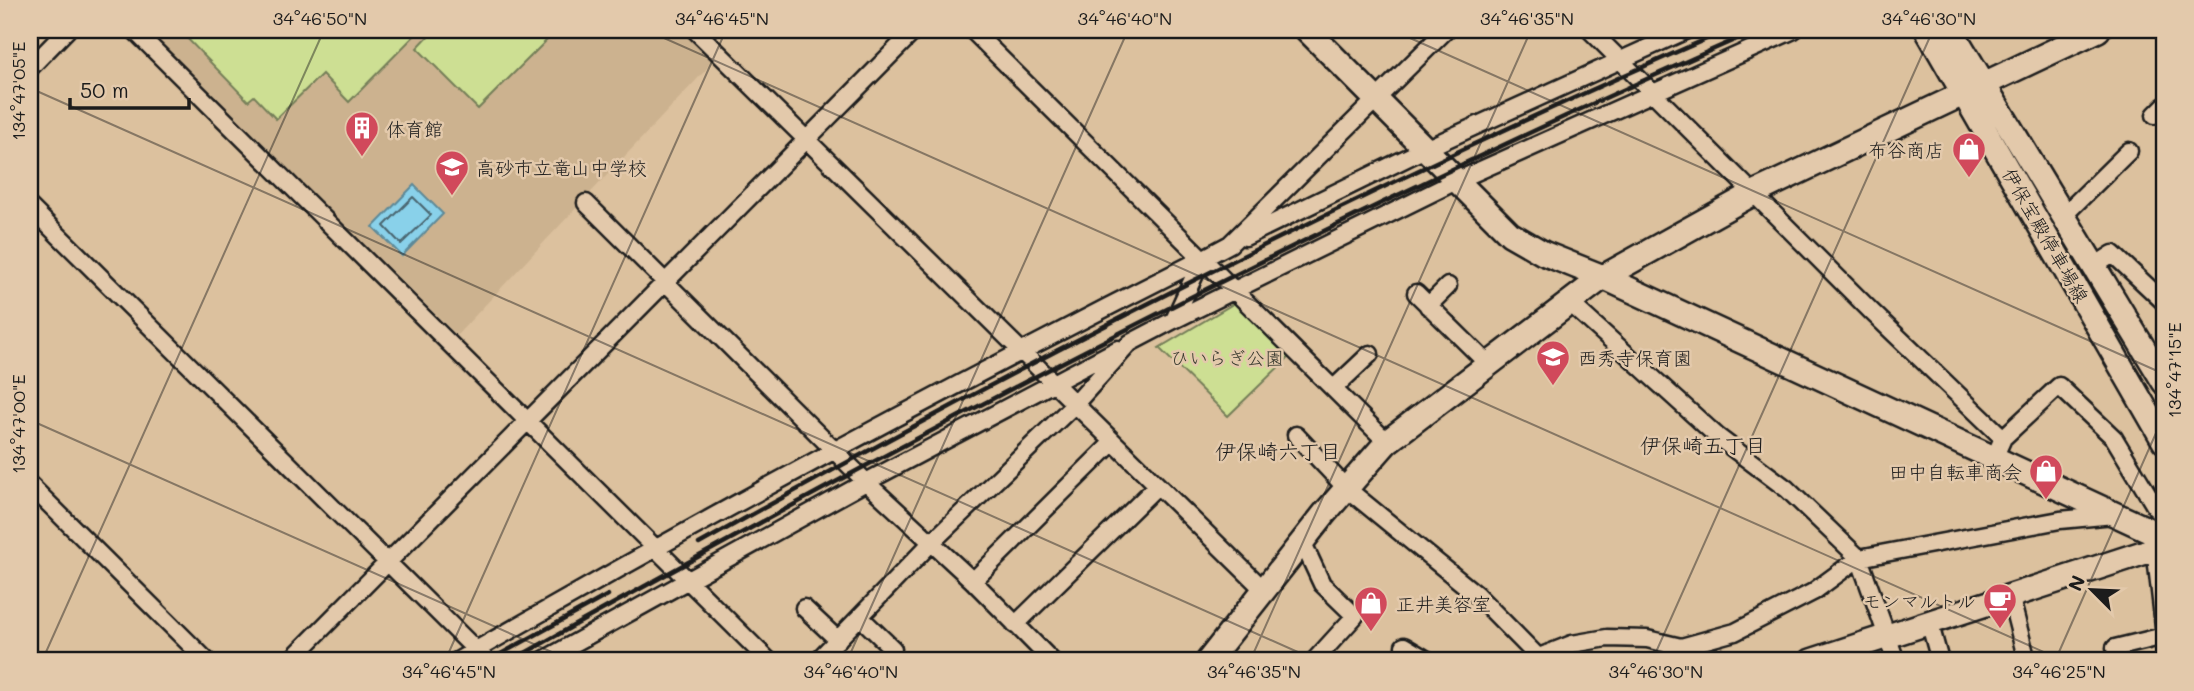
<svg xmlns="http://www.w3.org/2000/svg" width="2194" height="691" font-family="Mali,'Klee One',sans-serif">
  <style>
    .built { fill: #ccb28f }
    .green { fill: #cddf93; stroke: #747e58; stroke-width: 2 }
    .water { fill: #89d1ea; stroke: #5d8998; stroke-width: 2 }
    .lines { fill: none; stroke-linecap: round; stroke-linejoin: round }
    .shore { stroke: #48646e; stroke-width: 2 }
    .street-casing { stroke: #1c1c1c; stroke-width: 21 }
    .secondary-casing { stroke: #1c1c1c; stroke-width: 28 }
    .street { stroke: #e3c9ab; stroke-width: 16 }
    .secondary { stroke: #e3c9ab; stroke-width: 23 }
    .rail { stroke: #1c1c1c; stroke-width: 4.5 }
    .ticks { fill: none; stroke: #1c1c1c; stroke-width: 2; stroke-opacity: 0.45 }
    .labels { text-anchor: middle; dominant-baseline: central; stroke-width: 5; stroke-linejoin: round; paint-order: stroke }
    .poi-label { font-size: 19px; fill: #1c1c1c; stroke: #e3c9ab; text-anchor: start }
    .street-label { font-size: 19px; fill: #1c1c1c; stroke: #e3c9ab }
    .park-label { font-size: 19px; fill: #37392e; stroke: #e3c9ab }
    .neighbourhood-label { font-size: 21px; fill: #1c1c1c; stroke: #e3c9ab }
    .neatline { fill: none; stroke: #1c1c1c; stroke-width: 2.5 }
    .ticks-label { font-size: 18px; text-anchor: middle; fill: #1c1c1c }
  </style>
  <rect width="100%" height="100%" fill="#dcc19e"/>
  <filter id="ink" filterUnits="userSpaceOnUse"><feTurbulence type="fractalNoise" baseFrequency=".0143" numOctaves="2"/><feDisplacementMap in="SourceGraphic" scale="14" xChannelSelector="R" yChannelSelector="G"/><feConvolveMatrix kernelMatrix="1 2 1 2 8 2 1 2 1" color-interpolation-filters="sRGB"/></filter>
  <g filter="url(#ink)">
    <!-- built -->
    <path class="built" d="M147,30H687L716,59L457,335Z"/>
    <!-- green -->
    <path class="green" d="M179,30H420L349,102L322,74L276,119L254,96L248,101Z
      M434,30H557L478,109L417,48Z
      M1238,301L1291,355L1228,416L1159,348Z"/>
    <!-- water -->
    <path class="water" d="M414,185L443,214L402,256L373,227Z"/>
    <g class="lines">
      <!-- shore -->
      <path class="shore" d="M413,197L431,215L401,244L384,226Z"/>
      <!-- street casing -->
      <g class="street-casing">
        <path id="street" d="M134,30L769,661
          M695,30L1264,590
          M972,30L1387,442
          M1590,30L1872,312L2003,438L1995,456
          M30,68L67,30
          M2155,115L2164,106
          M586,203L866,482L973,581L1052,661
          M30,207L487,661
          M2063,216L2129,151
          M1245,237L1425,149L1687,30
          M2093,267L2113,254L2164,302
          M1416,293L1488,364
          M1569,302L1718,437L1787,489L1859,558L1896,661
          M1428,306L1448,286
          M1174,320L1456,181L1794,30
          M1334,388L1370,354
          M1296,435L1346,488L1477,595L1537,656
          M2003,438L2059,386L2114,438L2164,521
          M30,485L207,661
          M1303,543L1322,584L1355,616L1314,661
          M2155,548L2164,626
          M973,581L1113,442
          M2010,595L2027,661
          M804,608L838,640
          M860,617L893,649
          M1929,621L1940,661
          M1015,625L1157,486
          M1404,646L1429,661
          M290,661L915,30
          M457,661C701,520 950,386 1202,259
          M542,661L866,482L1118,349
          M817,661L932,542L1075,404L1130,343L1174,320L1202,259L1230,244L1446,30
          M1529,661L1572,644L1607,638L1647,639L1681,647L1735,632L1813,592L1859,558L2060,520L2114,515
          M2117,661L2115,648L2164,636"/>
      </g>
      <!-- secondary casing -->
      <g class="secondary-casing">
        <path id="secondary" d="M1307,30L1510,234L1543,253L1603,277L2164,537
          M1927,30L2164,441
          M1951,30L2164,382
          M1208,661L1324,514L1387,442L1603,277L1754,193L2098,30
          M1811,661L2164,546"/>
      </g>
      <!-- street -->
      <use href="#street" class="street"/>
      <!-- secondary -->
      <use href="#secondary" class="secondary"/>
      <!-- rail -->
      <path class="rail" d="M699,544C1033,357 1376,182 1727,30
        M488,661L608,595
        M511,661C917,432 1330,217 1757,30"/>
    </g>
  </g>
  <!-- ticks -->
  <path class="ticks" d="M646,30L2064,661M1392,30L2164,374M2137,30L2164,42M30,88L1318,661M30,420L572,661M42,661L324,30M445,661L726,30M847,661L1128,30M1250,661L1531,30M1652,661L1933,30M2055,661L2164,415"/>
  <!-- icons -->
  <defs>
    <g id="building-pin" transform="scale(1.75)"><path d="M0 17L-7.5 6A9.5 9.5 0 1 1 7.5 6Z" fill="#d1495b" stroke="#e3c9ab"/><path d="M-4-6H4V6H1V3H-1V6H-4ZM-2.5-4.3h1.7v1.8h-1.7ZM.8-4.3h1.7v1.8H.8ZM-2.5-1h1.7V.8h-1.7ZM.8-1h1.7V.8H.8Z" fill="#fff"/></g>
    <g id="shop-pin" transform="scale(1.75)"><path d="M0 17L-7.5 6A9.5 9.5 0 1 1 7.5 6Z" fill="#d1495b" stroke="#e3c9ab"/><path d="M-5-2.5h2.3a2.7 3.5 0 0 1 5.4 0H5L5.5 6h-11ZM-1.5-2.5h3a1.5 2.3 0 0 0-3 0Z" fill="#fff"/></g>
    <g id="school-pin" transform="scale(1.75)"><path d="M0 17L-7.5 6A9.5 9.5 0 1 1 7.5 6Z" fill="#d1495b" stroke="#e3c9ab"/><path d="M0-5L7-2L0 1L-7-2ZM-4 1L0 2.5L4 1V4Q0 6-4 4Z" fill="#fff"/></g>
    <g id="cafe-pin" transform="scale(1.75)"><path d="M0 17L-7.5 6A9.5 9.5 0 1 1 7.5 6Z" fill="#d1495b" stroke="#e3c9ab"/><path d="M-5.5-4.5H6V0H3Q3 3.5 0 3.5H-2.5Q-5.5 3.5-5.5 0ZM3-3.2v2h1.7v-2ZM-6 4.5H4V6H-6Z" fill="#fff"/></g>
  </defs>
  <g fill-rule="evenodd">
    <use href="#building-pin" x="362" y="128"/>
    <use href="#shop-pin" x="1969" y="149"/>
    <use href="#school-pin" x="452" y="167"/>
    <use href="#school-pin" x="1553" y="357"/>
    <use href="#shop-pin" x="2046" y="471"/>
    <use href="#cafe-pin" x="2000" y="600"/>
    <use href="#shop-pin" x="1371" y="603"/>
  </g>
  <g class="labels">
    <!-- poi labels -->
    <g class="poi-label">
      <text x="386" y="128">体育館</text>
      <text x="1944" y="149" text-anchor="end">布谷商店</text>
      <text x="476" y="167">高砂市立竜山中学校</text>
      <text x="1578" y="357">西秀寺保育園</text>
      <text x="2022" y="471" text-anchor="end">田中自転車商会</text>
      <text x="1976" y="600" text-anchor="end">モンマルトル</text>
      <text x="1396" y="603">正井美容室</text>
    </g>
    <!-- street labels -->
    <g class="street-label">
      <text transform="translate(2046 235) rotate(60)">伊保宝殿停車場線</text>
    </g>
    <!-- park labels -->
    <g class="park-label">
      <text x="1227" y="357">ひいらぎ公園</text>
    </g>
    <!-- neighbourhood labels -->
    <g class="neighbourhood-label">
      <text x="1703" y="444">伊保崎五丁目</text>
      <text x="1278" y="450">伊保崎六丁目</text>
    </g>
  </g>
  <!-- margin -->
  <rect width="2194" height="691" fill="none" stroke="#e3c9ab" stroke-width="77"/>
  <!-- north arrow -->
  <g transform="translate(2092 590) rotate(294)" stroke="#e3c9ab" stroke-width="5" paint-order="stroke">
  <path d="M0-5L12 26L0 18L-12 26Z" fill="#1c1c1c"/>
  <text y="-10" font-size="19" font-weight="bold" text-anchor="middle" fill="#1c1c1c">N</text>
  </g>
  <!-- scale -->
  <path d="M70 98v10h119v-10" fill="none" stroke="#1c1c1c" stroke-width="3.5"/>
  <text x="80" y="98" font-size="21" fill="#1c1c1c" stroke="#e3c9ab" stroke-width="5" paint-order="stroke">50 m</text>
  <rect x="38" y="38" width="2118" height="614" class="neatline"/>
  <g class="ticks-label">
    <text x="320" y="25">34°46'50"N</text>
    <text x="722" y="25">34°46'45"N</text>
    <text x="1125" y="25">34°46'40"N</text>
    <text x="1527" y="25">34°46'35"N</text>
    <text x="1929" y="25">34°46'30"N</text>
    <text transform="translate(19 91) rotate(-90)" y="6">134°47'05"E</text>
    <text transform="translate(2175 370) rotate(-90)" y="6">134°47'15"E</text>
    <text transform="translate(19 424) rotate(-90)" y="6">134°47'00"E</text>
    <text x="449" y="678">34°46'45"N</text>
    <text x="851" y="678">34°46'40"N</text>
    <text x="1254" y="678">34°46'35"N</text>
    <text x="1656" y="678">34°46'30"N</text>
    <text x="2059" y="678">34°46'25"N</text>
  </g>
</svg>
